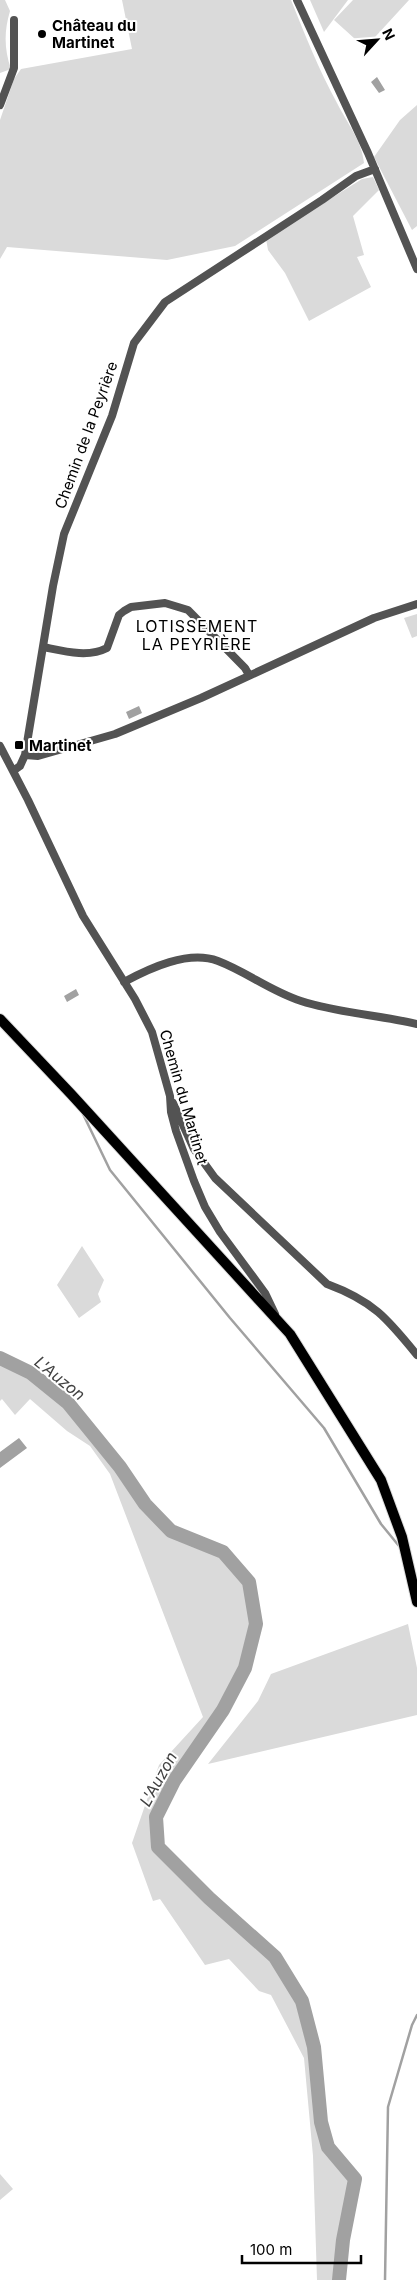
<svg xmlns="http://www.w3.org/2000/svg" width="417" height="2280" font-family="Inter,sans-serif">
  <style>
    .green { fill: #dadada }
    .water { fill: #a1a1a1 }
    .lines { fill: none; stroke-linecap: round; stroke-linejoin: round }
    .stream { stroke: #a1a1a1; stroke-width: 2.5 }
    .river { stroke: #a1a1a1; stroke-width: 14 }
    .major-casing { stroke: #dbdbdb; stroke-width: 12 }
    .minor { stroke: #535353; stroke-width: 8 }
    .major { stroke: #000; stroke-width: 10 }
    .poi-dot { fill: #000; stroke: #fff; stroke-width: 2 }
    .labels { text-anchor: middle; dominant-baseline: central; stroke-width: 4; stroke-linejoin: round; paint-order: stroke }
    .poi-label { font-size: 15px; font-weight: bold; fill: #000; stroke: #fff; text-anchor: start }
    .street-label { font-size: 15px; fill: #000; stroke: #fff }
    .neighbourhood-label { font-size: 16px; letter-spacing: 1px; fill: #000; stroke: #fff }
    .water-label { font-size: 16px; font-style: italic; fill: #424242; stroke: #fff }
  </style>
  <rect width="100%" height="100%" fill="#fff"/>
  <!-- green -->
  <path class="green" d="M0,0H5L10,11C4,31 4,49 11,69L0,73Z
    M122,0H291C305,35 319,70 337,103C347,123 362,141 364,163L235,246L167,260L7,247L0,259V120L14,79L21,69L132,49Z
    M310,0H348L324,32Z
    M353,0H409L365,48L334,20Z
    M417,105V226L412,230L374,157L400,120Z
    M373,177L379,190L353,216L364,255L357,257L371,287L309,321L285,273L268,250L266,239L362,179Z
    M417,614V636L412,638L404,618Z
    M82,1246L104,1280L98,1294L101,1302L79,1318L57,1285Z
    M0,1361L29,1377L66,1406L118,1469L142,1506L168,1533L220,1555L245,1584L252,1624L243,1668L221,1709L172,1781L154,1817L156,1848L207,1900L273,1960L300,2001L312,2048L319,2122L326,2148L353,2180L341,2242L337,2280H317L313,2156L304,2058L271,1995L259,1991L229,1959L205,1965L160,1899L153,1901L132,1843L159,1765L203,1717L110,1474L90,1446L67,1431L30,1399L15,1415L2,1399L0,1401Z
    M408,1624L417,1668V1715L208,1764L258,1701L271,1674Z
    M0,2174L13,2189L0,2200Z"/>
  <!-- water -->
  <path class="water" d="M377,77L385,90L379,93L371,82Z
    M139,706L142,713L129,719L126,712Z
    M76,989L79,995L67,1002L64,996Z
    M19,1438L27,1448L0,1468V1452Z"/>
  <g class="lines">
    <!-- stream -->
    <path class="stream" d="M83,1114L110,1170L230,1318L324,1428L381,1524L399,1546
      M0,1364L2,1359
      M385,2280L388,2107L412,2025L417,2015"/>
    <!-- river -->
    <path class="river" d="M0,1358L31,1373L68,1403L120,1467L145,1504L171,1531L223,1552L249,1582L256,1624L245,1668L223,1710L174,1781L156,1817L158,1847L209,1898L275,1957L302,2001L314,2047L321,2122L328,2147L355,2179L343,2240L339,2280"/>
    <!-- major casing -->
    <g class="major-casing">
      <path id="major" d="M0,1019L71,1094L290,1334L381,1480L402,1537L417,1602"/>
    </g>
    <!-- minor -->
    <path class="minor" d="M297,0L368,153L417,269
      M0,105L14,68V20
      M43,647C63,651 88,658 107,648L119,615L124,611L131,607L165,603L188,610L245,668L249,675
      M0,746L28,800L83,916L135,999L152,1032L170,1096L171,1112L176,1131L194,1181L205,1207L220,1232L265,1293L275,1314
      M25,755L38,756L115,734L201,698L374,618L417,604
      M13,771L20,766L25,755L53,586L64,534L112,416L134,343L165,302L322,200L356,176L375,169
      M124,982C150,968 188,950 218,961C247,972 270,991 301,1001C338,1013 379,1015 417,1024
      M173,1103L194,1149L215,1178L327,1284C373,1301 387,1318 417,1355"/>
    <!-- major -->
    <use href="#major" class="major"/>
  </g>
  <!-- markers -->
  <g class="poi-dot">
    <circle cx="42" cy="34" r="5"/>
    <rect x="14" y="740" width="10" height="10" rx="2.5"/>
  </g>
  <g class="labels">
    <!-- poi labels -->
    <g class="poi-label">
      <text x="52" y="25">Château du<tspan x="52" dy="17">Martinet</tspan></text>
      <text x="29" y="745">Martinet</text>
    </g>
    <!-- street labels -->
    <g class="street-label">
      <text transform="translate(86 435) rotate(-70)">Chemin de la Peyrière</text>
      <text transform="translate(184 1097) rotate(74)">Chemin du Martinet</text>
    </g>
    <!-- neighbourhood labels -->
    <g class="neighbourhood-label">
      <text x="197" y="626">LOTISSEMENT<tspan x="197" dy="18">LA PEYRIÈRE</tspan></text>
    </g>
    <!-- water labels -->
    <g class="water-label">
      <text transform="translate(60 1378) rotate(39)">L'Auzon</text>
      <text transform="translate(158 1779) rotate(-61)">L'Auzon</text>
    </g>
  </g>
  <!-- north arrow -->
  <g transform="translate(377 40) rotate(64)" stroke="#ffffff" stroke-width="4" paint-order="stroke">
  <path d="M0-4L9 19L0 12L-9 19Z" fill="#000000"/>
  <text y="-8" font-size="14" font-weight="bold" text-anchor="middle" fill="#000000">N</text>
  </g>
  <!-- scale -->
  <path d="M242 2255v8h119v-8" fill="none" stroke="#000000" stroke-width="2.5"/>
  <text x="250" y="2255" font-size="15" fill="#000000" stroke="#ffffff" stroke-width="4" paint-order="stroke">100 m</text>
</svg>
